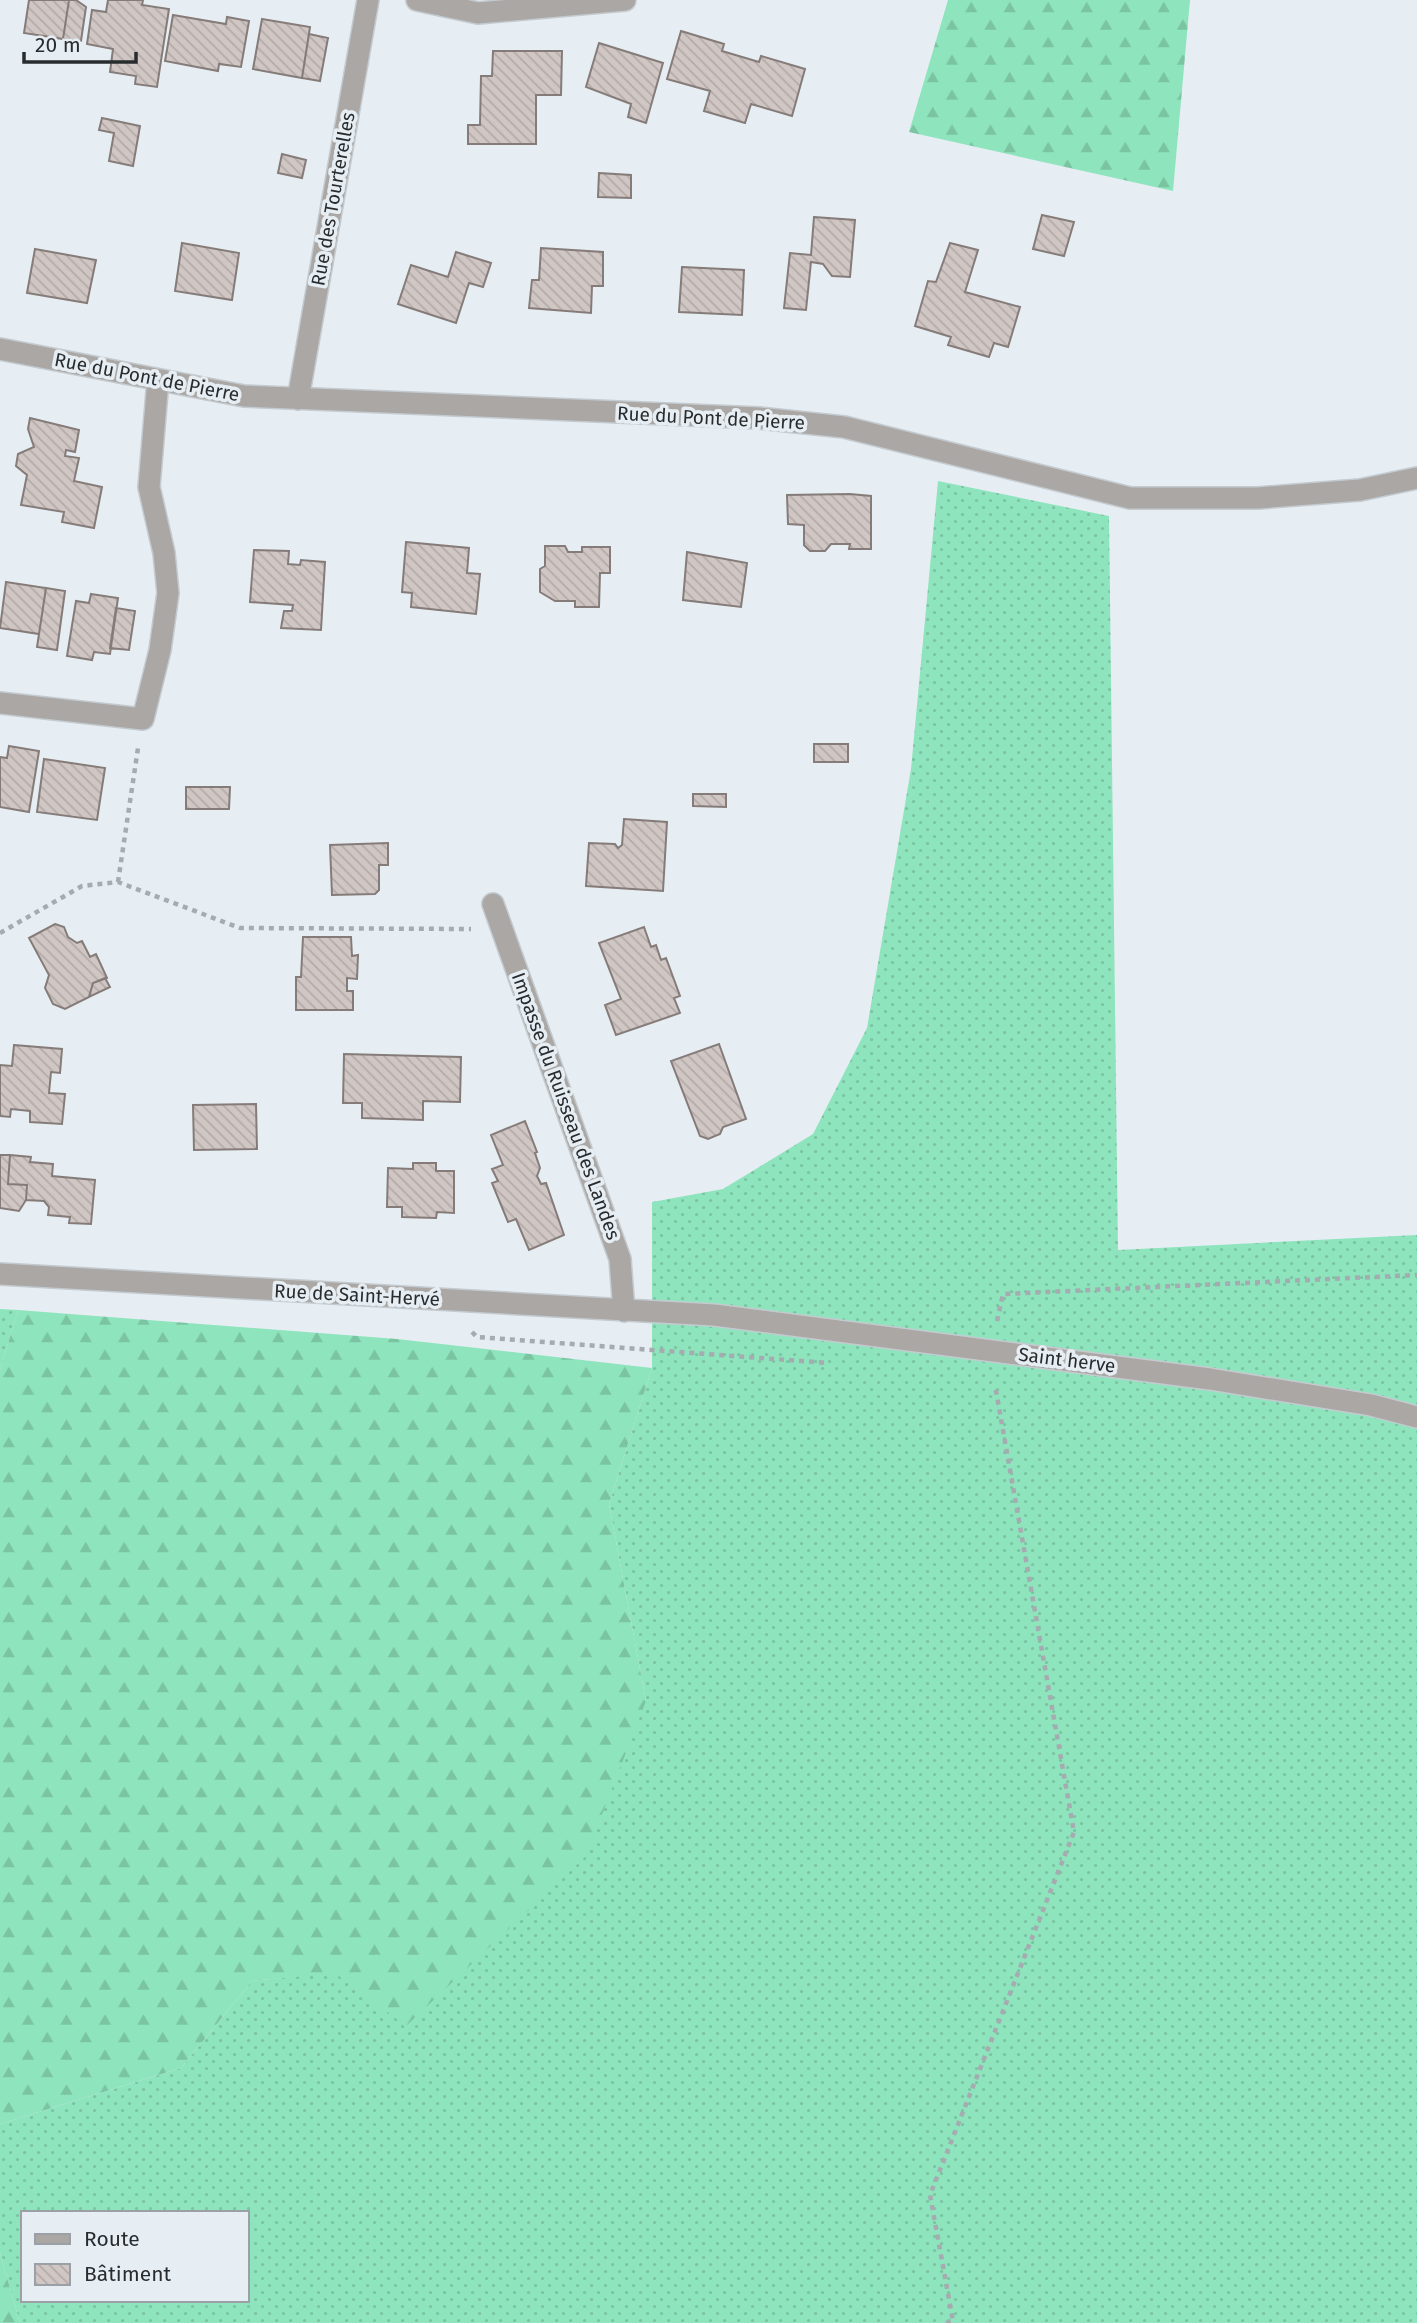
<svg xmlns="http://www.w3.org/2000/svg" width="1417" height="2323" font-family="'Fira Sans',sans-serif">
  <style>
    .grass { fill: url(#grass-dots); fill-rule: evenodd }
    .forest { fill: url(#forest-firs) }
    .building { fill: url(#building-back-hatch); stroke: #857c79; stroke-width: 2 }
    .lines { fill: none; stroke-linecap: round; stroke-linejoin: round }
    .minor-casing { stroke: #c4cbd0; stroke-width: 24 }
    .path { stroke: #a5abb0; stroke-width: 4.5; stroke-dasharray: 5 5; stroke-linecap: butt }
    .minor { stroke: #aaa7a4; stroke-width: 21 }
    .labels { text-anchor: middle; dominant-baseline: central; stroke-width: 7; stroke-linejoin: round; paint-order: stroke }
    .street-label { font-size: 19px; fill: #292c2e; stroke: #e6eef4 }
  </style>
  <defs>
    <pattern id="grass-dots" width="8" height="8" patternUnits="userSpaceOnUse" patternTransform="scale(1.75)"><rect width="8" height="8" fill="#8ee4bc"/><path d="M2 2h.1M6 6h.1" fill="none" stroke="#7ac4a2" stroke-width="1.8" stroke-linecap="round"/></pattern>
    <pattern id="forest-firs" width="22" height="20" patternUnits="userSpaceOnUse" patternTransform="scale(1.75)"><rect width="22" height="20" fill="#8ee4bc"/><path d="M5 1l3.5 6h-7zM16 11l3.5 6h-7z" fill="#7ac4a2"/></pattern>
    <pattern id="building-back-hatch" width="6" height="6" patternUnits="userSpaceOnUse" patternTransform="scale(1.75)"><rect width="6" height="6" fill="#d0c7c4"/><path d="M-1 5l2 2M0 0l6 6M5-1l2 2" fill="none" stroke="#b3aba9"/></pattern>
  </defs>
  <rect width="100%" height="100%" fill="#e6eef4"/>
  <!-- grass -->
  <path class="grass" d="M938,481L1109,516L1118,1250L1417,1235V2323H20L0,2253V2124L181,2068L252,1981L335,1972L646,1701L609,1504L652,1368V1202L723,1189L813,1134L867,1028L911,769ZM23,2213H247V2300H23Z
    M0,1309L18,1310L0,1370Z"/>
  <!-- forest -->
  <path class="forest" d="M948,0H1190L1173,191L909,132Z
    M18,1310L397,1339L652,1368L609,1504L646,1701L586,1856L406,2026L335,1973L252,1981L181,2068L0,2124V1370Z
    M0,2253L20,2323H0Z"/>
  <!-- building -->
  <path class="building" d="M29,0H69L63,39L24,33Z
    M69,0H76L86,7L81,41L63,39Z
    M108,0H143L142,5L169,9L157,87L135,84L136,76L110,72L113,49L87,44L92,10L106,12Z
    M173,15L226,24L227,17L249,21L241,67L219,64L218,71L165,61Z
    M262,19L310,27L302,78L253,69Z
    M681,31L724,44L722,51L759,62L761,56L805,69L792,116L751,104L745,123L704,111L710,91L667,79Z
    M309,34L328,38L320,81L302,78Z
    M599,43L663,63L646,123L628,117L631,104L586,87Z
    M493,51H562L561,95H536V144H468V125H480L481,76H492Z
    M102,118L140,126L133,166L109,161L114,133L99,130Z
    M282,154L306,160L302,178L278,173Z
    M599,173L631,175V198L598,197Z
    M1042,215L1074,222L1064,256L1033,249Z
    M814,217L855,220L850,277L832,276L823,264L811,262L806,310L784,308L790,253L811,255Z
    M182,243L239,253L232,300L175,291Z
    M950,243L978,250L965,292L1020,307L1008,347L994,343L989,357L948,345L951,337L915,326L928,281L936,282Z
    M541,248L603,252V286H592L591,313L529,308L532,280H539Z
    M35,249L96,260L87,303L27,293Z
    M456,252L491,263L483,287L469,283L456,323L398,304L411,265L448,277Z
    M682,267L744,270L742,315L679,312Z
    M30,418L79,430L75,452L66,450L65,456L79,458L74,481L102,487L94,528L62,522L64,512L21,505L27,475L16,466L18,454L34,447L28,429Z
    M850,494L871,496V549H849L850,544H831L825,551H810L804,545V525L788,524L787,495Z
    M406,542L469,548L467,573L480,574L476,614L411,607L412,593L402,592Z
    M545,546H565L568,552H582V547H610V573H600L599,607H575V601H555L540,592V569L545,566Z
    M254,550L289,551L288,564L300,565L301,560L325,562L321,630L281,628L284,611H292L293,605L250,602Z
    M687,552L747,563L741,607L683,600Z
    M6,582L46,588L39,634L0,628Z
    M46,588L65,591L57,650L37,647Z
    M91,594L118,598L110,654L94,652L92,660L67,656L76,601L89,603Z
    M116,608L135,611L129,650L110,648Z
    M814,744H848V762H814Z
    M9,746L39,751L29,812L0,807V757L7,758Z
    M44,759L105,768L97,820L37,812Z
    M186,787H230L229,809H186Z
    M693,794H726V807L693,806Z
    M624,819L667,822L663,891L586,886L589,843L615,844L618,848L622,845Z
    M388,843V865H379V890L375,894L332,895L330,845Z
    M55,924L64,927L68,937L77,943L82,941L90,957L96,954L107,978L93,983L89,997L65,1009L53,1004L45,988L49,975L29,938Z
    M644,927L651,947L656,945L661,960L666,958L680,996L674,998L680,1013L616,1035L605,1005L621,999L599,943Z
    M303,937H351L352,956L358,955L357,979L347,978V991H353V1010H296V977H301Z
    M105,978L110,987L89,997L93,983Z
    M719,1044L746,1119L723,1127L720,1134L708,1139L700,1136L671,1061Z
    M14,1045L62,1049L60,1073L51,1072L49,1093L65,1094L62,1124L30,1122V1111L11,1109L10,1117L0,1116V1065L12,1066Z
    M344,1054L461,1057L460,1102L423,1101V1120L362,1118V1103H343Z
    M256,1104L257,1149L194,1150L193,1105Z
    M525,1121L537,1152L535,1153L540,1168L537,1176L541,1184L546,1183L564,1235L529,1250L516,1219L508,1222L492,1183L498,1181L492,1169L503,1165L491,1135Z
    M0,1155H10L8,1184L27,1185L26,1200L19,1211L0,1208Z
    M10,1155L31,1157L30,1162L53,1164L52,1176L95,1180L91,1224L69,1223L70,1217L48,1215L49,1207L44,1201L26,1200L27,1185L8,1184Z
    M413,1163H436V1171H454V1213L437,1212L436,1218L402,1217V1207H387L388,1168L413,1169Z"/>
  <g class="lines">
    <!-- minor casing -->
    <g class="minor-casing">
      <path id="minor" d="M417,0L478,13L625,0
        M0,349L244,396L759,418L844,427L1130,498H1258L1360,490L1417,478
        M298,399L368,0
        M0,703L143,719L160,650L168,593L164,553L149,487L158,380
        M493,904L620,1259L624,1311
        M0,1274L714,1315L1210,1379L1371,1405L1417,1417"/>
    </g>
    <!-- path -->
    <path class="path" d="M118,882L138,748
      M0,933L82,886L118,882L240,928L471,929
      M997,1321L1003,1294L1417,1275
      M472,1332L477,1337L828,1363
      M946,2323L953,2321L930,2195L1074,1832L995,1385"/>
    <!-- minor -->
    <use href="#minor" class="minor"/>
  </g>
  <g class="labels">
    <!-- street labels -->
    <g class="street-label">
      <text transform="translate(333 199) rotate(-80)">Rue des Tourterelles</text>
      <text transform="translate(147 377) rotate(11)">Rue du Pont de Pierre</text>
      <text transform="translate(711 418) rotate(3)">Rue du Pont de Pierre</text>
      <text transform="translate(566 1106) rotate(70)">Impasse du Ruisseau des Landes</text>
      <text transform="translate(357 1295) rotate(3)">Rue de Saint-Hervé</text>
      <text transform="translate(1067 1360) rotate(7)">Saint herve</text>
    </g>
  </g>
  <!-- legend -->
  <rect x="21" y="2211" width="228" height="91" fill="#e6eef4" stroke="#9aa0a5" stroke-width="2"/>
  <rect x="35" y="2234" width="35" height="10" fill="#aaa7a4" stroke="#9aa0a5" stroke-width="2"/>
  <text x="84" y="2246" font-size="21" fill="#292c2e">Route</text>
  <rect x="35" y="2264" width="35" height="21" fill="url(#building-back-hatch)" stroke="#9aa0a5" stroke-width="2"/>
  <text x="84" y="2281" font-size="21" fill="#292c2e">Bâtiment</text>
  <!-- scale -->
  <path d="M24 52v10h112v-10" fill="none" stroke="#292c2e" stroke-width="3.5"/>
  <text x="35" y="52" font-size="21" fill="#292c2e" stroke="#e6eef4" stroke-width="5" paint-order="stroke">20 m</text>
</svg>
